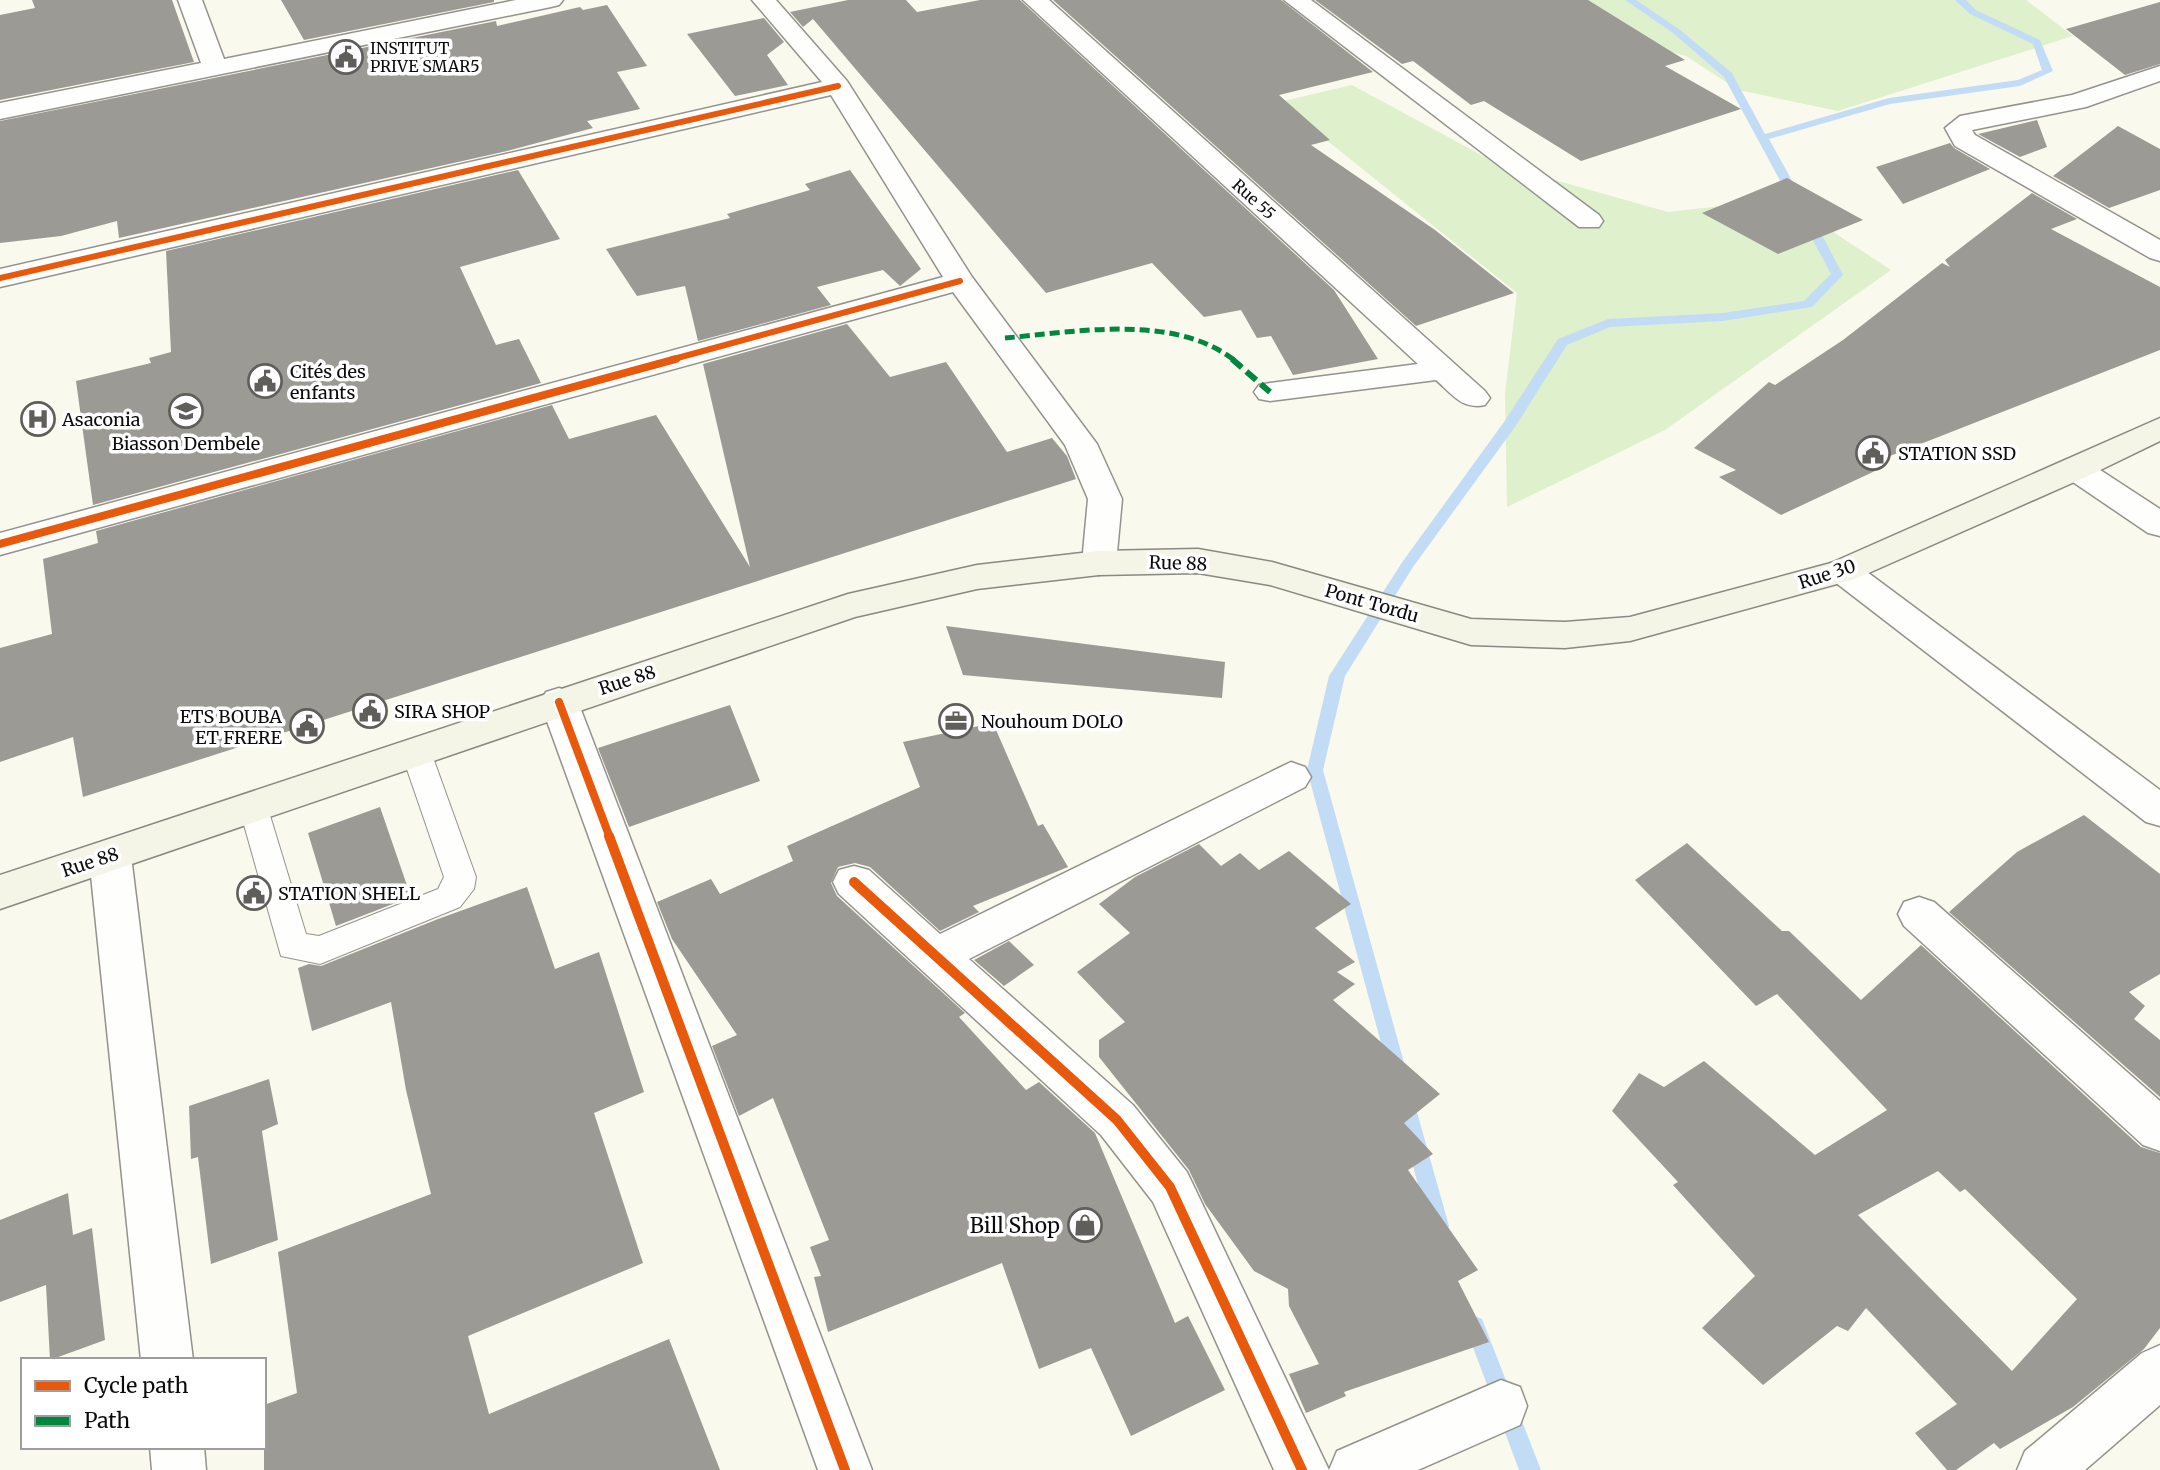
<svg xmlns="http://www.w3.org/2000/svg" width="2160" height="1470" font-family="Merriweather,serif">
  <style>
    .green { fill: #def1cc }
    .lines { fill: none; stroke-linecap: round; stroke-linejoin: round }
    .stream { fill: #c3dcf5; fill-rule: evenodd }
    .building { fill: #9c9a94; fill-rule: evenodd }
    .service-casing { stroke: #93928d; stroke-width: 2 }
    .minor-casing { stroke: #93928d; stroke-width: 3 }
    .secondary-casing { stroke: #898983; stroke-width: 3 }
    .service { fill: #fefefc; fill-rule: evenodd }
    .minor { fill: #fefefc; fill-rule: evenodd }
    .secondary { fill: #f4f4e7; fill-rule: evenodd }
    .quiet-far1 { stroke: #00873e; stroke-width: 5; stroke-dasharray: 10 5; stroke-linecap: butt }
    .quiet { stroke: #00873e; stroke-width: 6; stroke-dasharray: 13 6; stroke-linecap: butt }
    .cycleway-far2-casing { stroke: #fff; stroke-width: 9 }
    .cycleway-far1-casing { stroke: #fff; stroke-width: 12 }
    .cycleway-casing { stroke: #fff; stroke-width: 15 }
    .cycleway-far2 { stroke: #e8590c; stroke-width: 6 }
    .cycleway-far1 { stroke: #e8590c; stroke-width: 8 }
    .cycleway { stroke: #e8590c; stroke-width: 10 }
    .labels { text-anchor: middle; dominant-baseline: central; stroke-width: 7; stroke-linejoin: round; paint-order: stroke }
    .far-poi-label { font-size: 16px; fill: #0b0b0b; stroke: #fff; text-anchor: start }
    .far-street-label { font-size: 16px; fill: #0b0b0b; stroke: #fff }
    .poi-label { font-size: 18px; fill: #0b0b0b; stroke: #fff; text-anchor: start }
    .street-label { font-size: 18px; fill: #0b0b0b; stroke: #fff }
    .near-poi-label { font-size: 21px; fill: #0b0b0b; stroke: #fff; text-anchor: end }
  </style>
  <rect width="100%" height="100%" fill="#faf9ed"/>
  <!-- green -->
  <path class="green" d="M1583,0H2026L2073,36L1838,111L1738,90L1686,56L1544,18Z
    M1352,85L1498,164L1668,212L1783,199L1891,270L1665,430L1507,507L1505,394L1517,293L1279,102Z"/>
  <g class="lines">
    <!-- stream -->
    <path class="stream" d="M1625,0H1636L1679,29L1732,73L1765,134L1889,98L2018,80L2042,70L2033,44L1970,14L1955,0H1966L1976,10L2040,40L2053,71L2020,86L1890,104L1769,139L1801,197L1795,200L1789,197L1724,77L1673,33Z
      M1808,217L1814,220L1843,275L1812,307L1723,321L1610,327L1567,345L1515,427L1413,567L1345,676L1323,770L1406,1070L1404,1076L1397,1078L1390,1076L1307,770L1329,676L1403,561L1504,422L1558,339L1608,319L1723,313L1804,301L1831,274L1802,220Z
      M1404,1090L1411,1092L1413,1098L1449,1226L1446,1233L1439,1235L1432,1233L1429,1226L1395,1098L1397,1092Z
      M1475,1316L1482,1319L1541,1470H1519L1465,1326L1468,1319Z"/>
  </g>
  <!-- building -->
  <path class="building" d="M32,0H172L194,62L0,100V15L35,8Z
    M281,0H494V2L304,40Z
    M848,0H906L917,12L980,0H1020L1334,290L1378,359L1293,375L1271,336L1257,338L1241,310L1204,317L1152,263L1046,293L813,19L803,27L790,12Z
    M1053,0H1281L1373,72L1279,95L1330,140L1311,145L1435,230L1514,293L1416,326Z
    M1315,0H1588L1685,60L1665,66L1741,109L1581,161L1484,101L1471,105L1413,61L1402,64Z
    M2160,2V64L2125,75L2066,29Z
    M607,5L647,66L617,72L640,109L587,121L593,128L507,151L119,238L117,221L61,236L0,243V121L496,21L497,26L580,7L583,10Z
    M764,18L784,42L767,55L788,85L735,96L687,34Z
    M2037,120L2047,147L2020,157L1978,134Z
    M2118,126L2160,149V190L2109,208L2053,176Z
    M1950,143L1954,148L1990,169L1903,204L1876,167Z
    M518,170L560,239L460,267L496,345L519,339L541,383L93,505L76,381L151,363L149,358L171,352L166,251Z
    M850,170L921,269L900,286L883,270L817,287L831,305L698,341L685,286L637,296L606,249L730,218L727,214L810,190L805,184Z
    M1787,178L1863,220L1778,254L1702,213Z
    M2032,193L2077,219L2051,229L2160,287V350L1867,465L1875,471L1781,515L1719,477L1736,470L1694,448L1769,382L1775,385L1843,340L1942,263L1950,267L1945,260Z
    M847,324L890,377L946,362L1007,452L1052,438L1067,456L1076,479L83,797L73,737L0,762V648L52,634L43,559L98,543L96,531L552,405L569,439L656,415L750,567L703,364Z
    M946,626L1225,662L1222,698L963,675Z
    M730,705L760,781L629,827L598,748Z
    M993,723L1038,826L1043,824L1068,867L973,906L979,912L940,931L870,867L855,863L838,867L831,883L837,896L965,1013L959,1017L1026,1090L1039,1082L1095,1133L1175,1323L1188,1316L1225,1390L1131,1436L1091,1348L1039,1369L1002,1263L828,1332L814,1277L821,1276L810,1247L829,1240L773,1098L739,1116L712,1046L737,1035L672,939L657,902L711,879L720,894L793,861L787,846L920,787L903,742Z
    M380,807L411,897L336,926L308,833Z
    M2084,815L2160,874V974L2129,992L2145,1006L2134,1019L2160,1040V1097L1949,912L2017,852Z
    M1687,843L1782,931H1789L1861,1000L1921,945L2141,1147L2160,1153V1328L2144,1349L2073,1407L2000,1449L1994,1443L1956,1470H1947L1915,1433L1957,1404L1866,1308L1848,1331L1837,1326L1763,1385L1702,1328L1755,1276L1673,1185L1678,1182L1612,1111L1639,1073L1664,1087L1704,1061L1815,1155L1887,1110L1777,994L1756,1006L1635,880ZM1938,1171L1960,1192L1965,1189L2077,1299L2012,1371L1858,1215Z
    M1199,844L1221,866L1240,853L1259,870L1289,851L1351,904L1315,928L1355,962L1337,972L1355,984L1333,1000L1440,1094L1404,1123L1433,1154L1408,1170L1478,1270L1458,1281L1489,1342L1344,1392L1346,1396L1306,1413L1289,1374L1319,1364L1289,1306L1288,1289L1254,1271L1205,1204L1189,1170L1099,1057V1040L1125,1022L1077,972L1130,933L1099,904L1135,877Z
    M527,887L555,969L599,952L644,1092L594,1113L643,1263L468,1336L489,1414L669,1339L720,1470H264V1405L297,1393L278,1252L431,1194L406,1090L391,1002L312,1031L298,968L309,964L321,966L438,919Z
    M1009,941L1034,965L1004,986L974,960Z
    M269,1079L278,1124L262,1131L278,1240L211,1264L198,1157L191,1159L189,1106Z
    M68,1193L73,1235L92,1228L105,1340L50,1360L46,1285L0,1302V1220Z"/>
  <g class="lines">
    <!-- service casing -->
    <g class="service-casing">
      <path id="service" d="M416,741L427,744L431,752L476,877L474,889L460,907L320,964L281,956L239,807L243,799L254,795L265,799L306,934L319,936L438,889L444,877L401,752L405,744Z"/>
    </g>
    <!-- minor casing -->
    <g class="minor-casing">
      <path id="minor" d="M178,0H202L224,59L516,0H563L559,5L551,7L0,119V103L201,63Z
        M752,0H776L847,81L972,277L1097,444L1122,499L1116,563L1111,571L1099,575L1087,571L1082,563L1088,499L1065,445L953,292L0,555V533L943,277L831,95L0,287V269L822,82Z
        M1023,0H1049L1485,391L1490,398L1485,405C1462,410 1452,394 1436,380L1270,401L1259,399L1254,392L1259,385L1270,383L1418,364Z
        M1284,0H1311L1599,215L1603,221L1599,227H1579Z
        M2160,66V81L2086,107L1972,130L1975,135L2160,240V261L2150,258L1955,146L1945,128L1960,116L2072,95Z
        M2076,459L2088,462L2160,509V536L2148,533L2064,476L2060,469L2064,462Z
        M1843,559L1855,563L2160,790V826L2146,822L1831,579L1825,571L1831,563Z
        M559,688L572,692L578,702L872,1470H818L540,702L546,692Z
        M1291,762L1305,767L1311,777L1305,787L969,959L1133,1105L1187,1172L1329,1470H1274L1153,1202L1101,1135L839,894L833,882L839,870L854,866L869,870L940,934Z
        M110,840L125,845L131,856L193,1360H141L89,856L95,845Z
        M1919,897L1934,902L2160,1101V1151L2143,1145L1904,926L1898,914L1904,902Z
        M2160,1345V1405L2085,1470H2017L2025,1451L2142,1353Z
        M1501,1380L1520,1387L1527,1406L1520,1425L1418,1470H1329L1337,1451Z
        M150,1447H204L206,1470H152Z"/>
    </g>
    <!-- secondary casing -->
    <g class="secondary-casing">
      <path id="secondary" d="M2160,418V441L2088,476L1855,579L1630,641L1565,648L1471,645L1270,585L1198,573L1099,575L977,589L855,617L0,909V875L848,594L977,565L1099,551L1198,549L1272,562L1471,619L1565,622L1630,617L1831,563Z"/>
    </g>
    <!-- service -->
    <use href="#service" class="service"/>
    <!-- minor -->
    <use href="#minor" class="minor"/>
    <!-- secondary -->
    <use href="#secondary" class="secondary"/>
    <!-- quiet-far1 -->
    <path class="quiet-far1" d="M1005,338C1076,332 1173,313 1234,360"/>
    <!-- quiet -->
    <path class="quiet" d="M1232,359L1270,392"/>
    <!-- cycleway-far2 casing -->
    <g class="cycleway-far2-casing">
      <path id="cycleway-far2" d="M0,278L838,86
        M670,360L960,281"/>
    </g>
    <!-- cycleway-far1 casing -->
    <g class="cycleway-far1-casing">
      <path id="cycleway-far1" d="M0,544L676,359
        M559,702L610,838"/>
    </g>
    <!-- cycleway casing -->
    <g class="cycleway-casing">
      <path id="cycleway" d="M609,836L845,1470
        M854,882L1117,1120L1170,1187L1302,1470"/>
    </g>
    <!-- cycleway-far2 -->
    <use href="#cycleway-far2" class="cycleway-far2"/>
    <!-- cycleway-far1 -->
    <use href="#cycleway-far1" class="cycleway-far1"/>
    <!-- cycleway -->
    <use href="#cycleway" class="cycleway"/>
  </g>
  <!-- icons -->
  <defs>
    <g id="civic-ring" transform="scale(1.75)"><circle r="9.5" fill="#fff" stroke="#5f5e5a" stroke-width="1.5"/><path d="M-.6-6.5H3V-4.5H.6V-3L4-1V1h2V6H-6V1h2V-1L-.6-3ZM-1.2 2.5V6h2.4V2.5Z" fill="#5f5e5a"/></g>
    <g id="school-ring" transform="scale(1.75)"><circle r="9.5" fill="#fff" stroke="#5f5e5a" stroke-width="1.5"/><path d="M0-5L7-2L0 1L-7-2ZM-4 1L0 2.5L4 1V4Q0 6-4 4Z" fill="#5f5e5a"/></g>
    <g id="hospital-ring" transform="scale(1.75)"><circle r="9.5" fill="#fff" stroke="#5f5e5a" stroke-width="1.5"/><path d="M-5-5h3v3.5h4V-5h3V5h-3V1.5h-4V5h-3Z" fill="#5f5e5a"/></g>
    <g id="office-ring" transform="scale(1.75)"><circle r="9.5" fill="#fff" stroke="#5f5e5a" stroke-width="1.5"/><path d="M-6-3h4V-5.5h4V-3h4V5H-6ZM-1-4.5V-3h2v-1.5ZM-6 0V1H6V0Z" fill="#5f5e5a"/></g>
    <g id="shop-ring" transform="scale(1.75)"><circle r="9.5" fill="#fff" stroke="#5f5e5a" stroke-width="1.5"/><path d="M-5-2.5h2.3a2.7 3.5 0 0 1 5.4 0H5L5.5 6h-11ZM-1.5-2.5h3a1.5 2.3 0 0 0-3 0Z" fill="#5f5e5a"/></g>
  </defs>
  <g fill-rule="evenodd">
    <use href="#civic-ring" x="346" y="57"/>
    <use href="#civic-ring" x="265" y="381"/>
    <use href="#school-ring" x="186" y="411"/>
    <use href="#hospital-ring" x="38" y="419"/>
    <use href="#civic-ring" x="1873" y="453"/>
    <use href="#civic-ring" x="370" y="711"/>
    <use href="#office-ring" x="956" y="721"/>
    <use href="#civic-ring" x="307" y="726"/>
    <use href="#civic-ring" x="254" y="893"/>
    <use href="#shop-ring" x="1085" y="1225"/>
  </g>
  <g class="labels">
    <!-- far-poi labels -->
    <g class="far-poi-label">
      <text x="370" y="48">INSTITUT<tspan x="370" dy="18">PRIVE SMAR5</tspan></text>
    </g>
    <!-- far-street labels -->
    <g class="far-street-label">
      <text transform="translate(1254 199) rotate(42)">Rue 55</text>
    </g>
    <!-- poi labels -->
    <g class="poi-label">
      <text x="290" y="371">Cités des<tspan x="290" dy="21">enfants</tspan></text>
      <text x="62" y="419">Asaconia</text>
      <text x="186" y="443" text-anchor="middle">Biasson Dembele</text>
      <text x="1898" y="453">STATION SSD</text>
      <text x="394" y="711">SIRA SHOP</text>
      <text x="282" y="716" text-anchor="end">ETS BOUBA<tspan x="282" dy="21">ET FRERE</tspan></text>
      <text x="981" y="721">Nouhoum DOLO</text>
      <text x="278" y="893">STATION SHELL</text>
    </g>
    <!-- street labels -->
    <g class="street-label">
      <text transform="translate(1178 563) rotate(2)">Rue 88</text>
      <text transform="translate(1827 574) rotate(-18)">Rue 30</text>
      <text transform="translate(1372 603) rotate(16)">Pont Tordu</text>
      <text transform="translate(627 680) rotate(-18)">Rue 88</text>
      <text transform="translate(90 862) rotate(-18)">Rue 88</text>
    </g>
    <!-- near-poi labels -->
    <g class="near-poi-label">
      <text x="1060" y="1225">Bill Shop</text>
    </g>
  </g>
  <!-- legend -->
  <rect x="21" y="1358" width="245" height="91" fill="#ffffff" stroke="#9d9d9d" stroke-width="2"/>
  <rect x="35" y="1381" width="35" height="10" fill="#e8590c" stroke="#9d9d9d" stroke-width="2"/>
  <text x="84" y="1393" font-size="21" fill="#0b0b0b">Cycle path</text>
  <rect x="35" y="1416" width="35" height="10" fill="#00873e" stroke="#9d9d9d" stroke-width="2"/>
  <text x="84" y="1428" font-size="21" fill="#0b0b0b">Path</text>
</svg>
